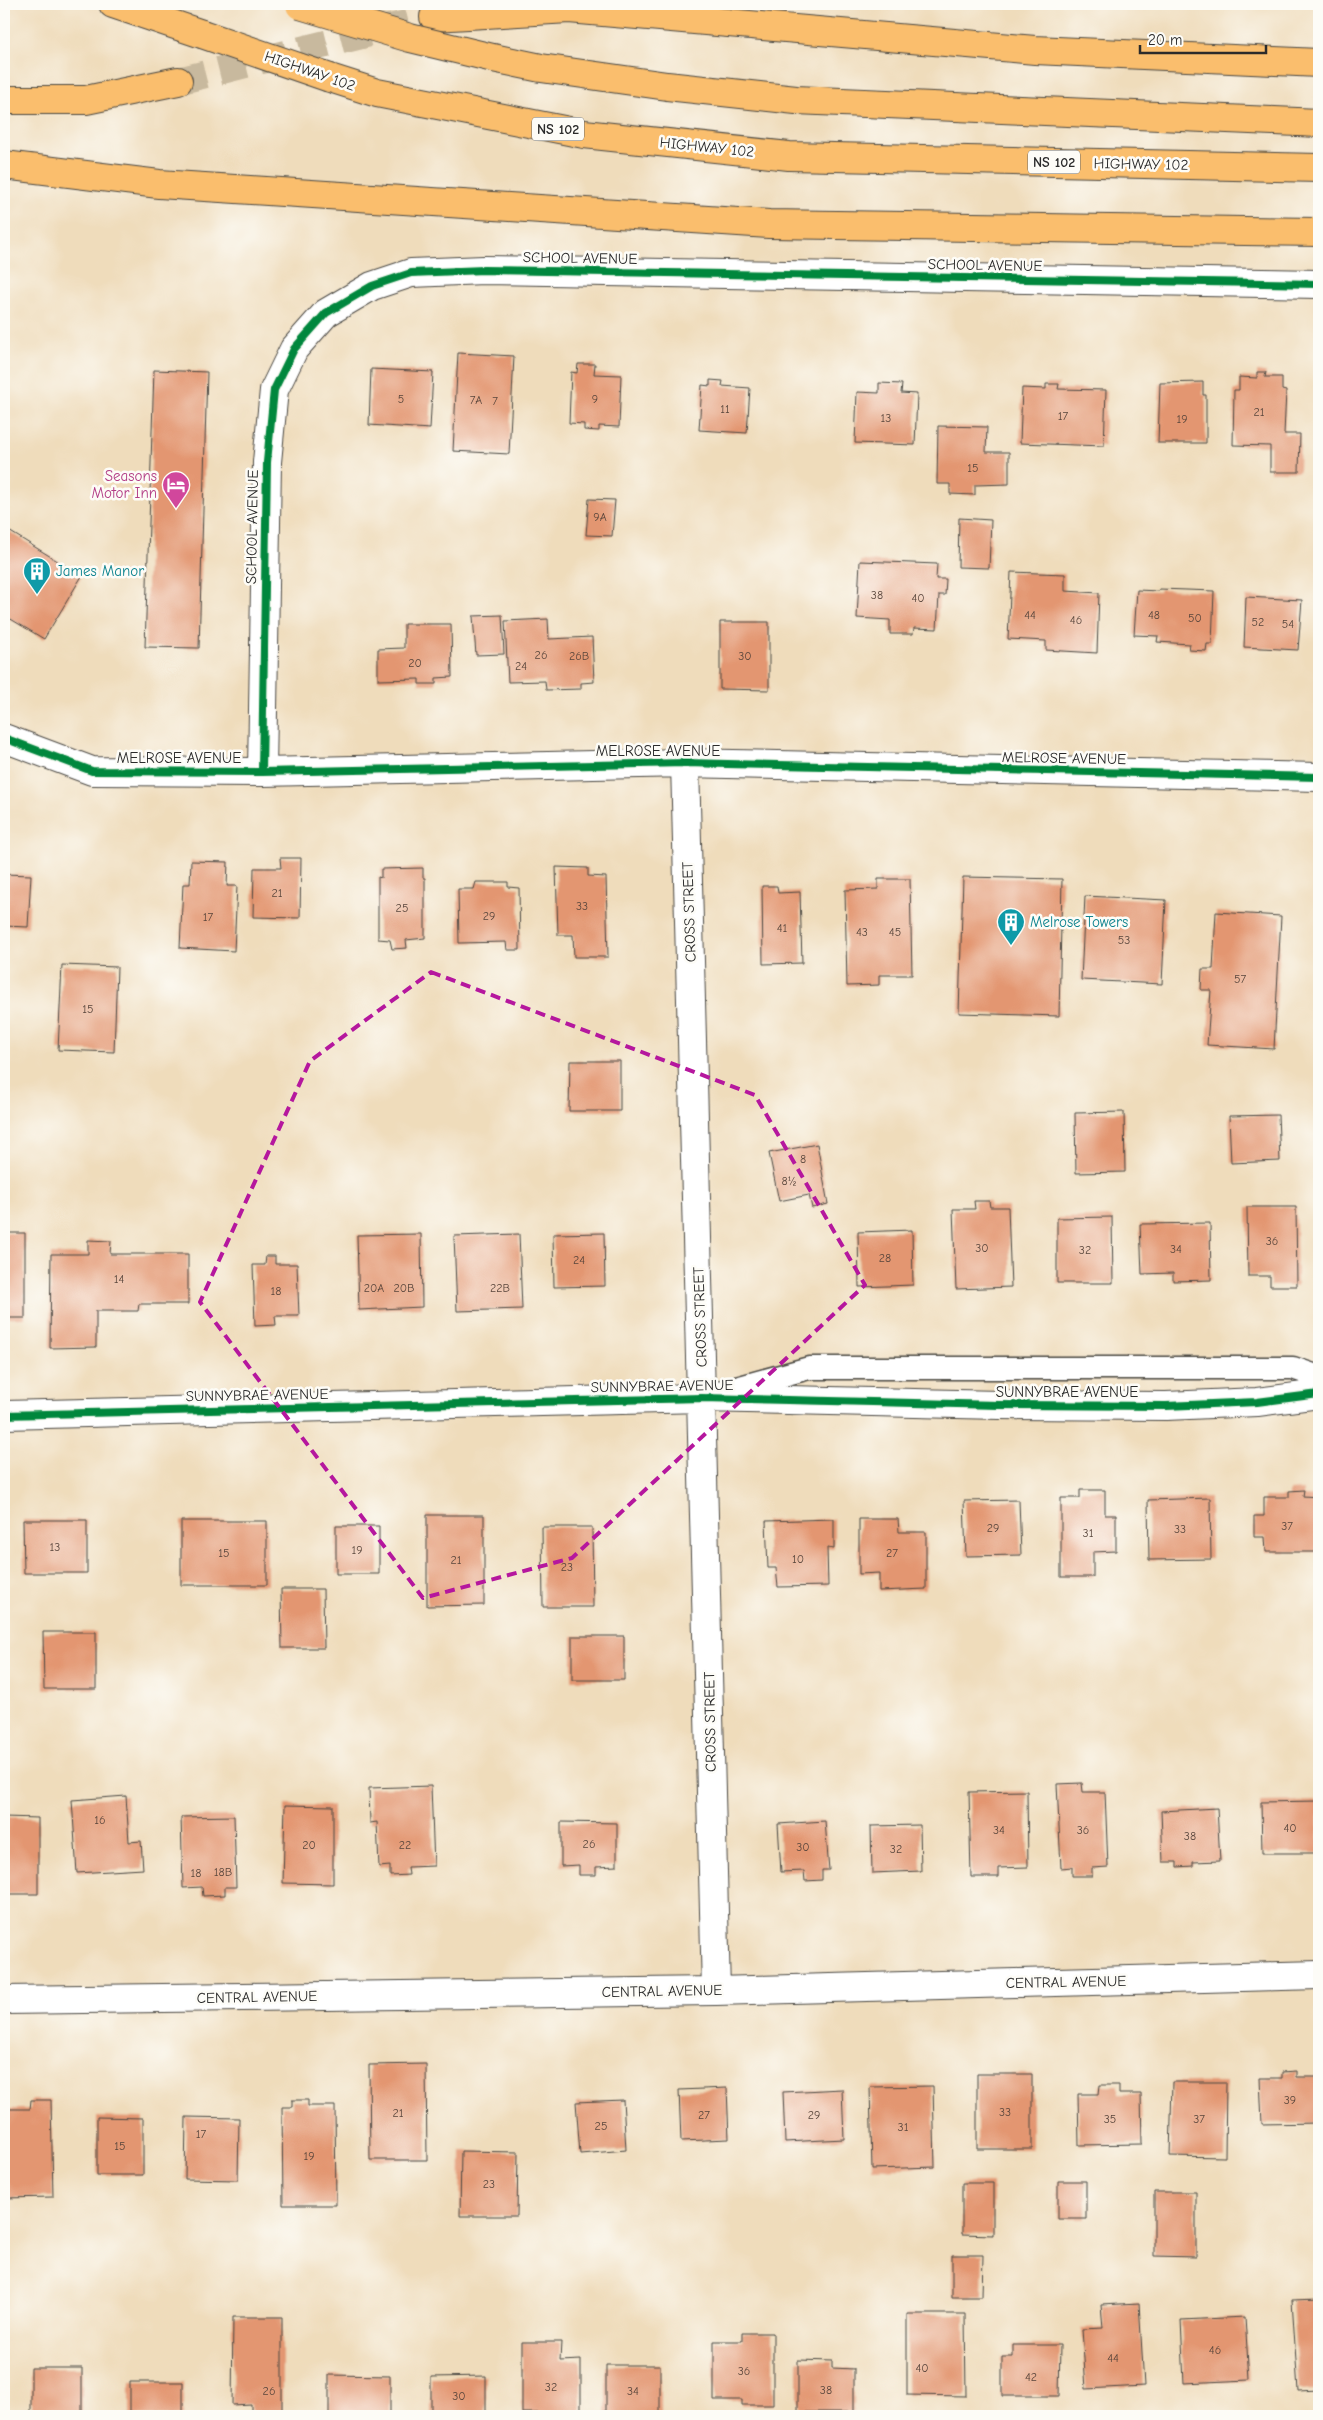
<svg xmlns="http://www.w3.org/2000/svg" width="1323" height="2420" font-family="'Comic Neue',sans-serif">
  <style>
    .building { fill: #e39671 }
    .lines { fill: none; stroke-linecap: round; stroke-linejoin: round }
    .motorway-tunnel { stroke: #c8b99e; stroke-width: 28; stroke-dasharray: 28 14; stroke-linecap: butt }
    .service-casing { stroke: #484641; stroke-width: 25 }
    .minor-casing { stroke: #484641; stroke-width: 30 }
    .motorway-casing { stroke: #484641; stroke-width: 30 }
    .service { stroke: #fff; stroke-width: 22 }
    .minor { stroke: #fff; stroke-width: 28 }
    .motorway { stroke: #fabe6d; stroke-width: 28 }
    .motorway-bridge-casing { stroke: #484641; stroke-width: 30; stroke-linecap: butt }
    .motorway-bridge { stroke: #fabe6d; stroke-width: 28 }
    .cycleway-casing { stroke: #fdfcf7; stroke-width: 11 }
    .cycleway { stroke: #00873e; stroke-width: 8 }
    .marked { fill: none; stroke: #b5179e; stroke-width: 4; stroke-dasharray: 10 6; stroke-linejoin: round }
    .labels { text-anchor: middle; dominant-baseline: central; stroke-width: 5; stroke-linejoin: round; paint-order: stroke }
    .number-label { font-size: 12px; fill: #59463c }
    .shield { fill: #fdfcf7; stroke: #6a6a68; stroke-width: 1 }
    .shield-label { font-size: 14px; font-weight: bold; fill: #2b2b2b }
    .street-label { font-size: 15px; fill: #2b2b2b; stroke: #fdfcf7 }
    .hotel-label { font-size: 15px; fill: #b23c85; stroke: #fdfcf7; text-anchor: end }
    .culture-label { font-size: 15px; fill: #0d838f; stroke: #fdfcf7; text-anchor: start }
  </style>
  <rect width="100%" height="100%" fill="#fdfcf7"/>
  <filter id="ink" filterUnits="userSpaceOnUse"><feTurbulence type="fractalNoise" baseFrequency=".02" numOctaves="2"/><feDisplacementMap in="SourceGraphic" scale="10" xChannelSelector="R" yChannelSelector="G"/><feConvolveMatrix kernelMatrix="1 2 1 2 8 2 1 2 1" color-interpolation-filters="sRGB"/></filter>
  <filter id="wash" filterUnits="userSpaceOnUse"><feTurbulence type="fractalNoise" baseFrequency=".0096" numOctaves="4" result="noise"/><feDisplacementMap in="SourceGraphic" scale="20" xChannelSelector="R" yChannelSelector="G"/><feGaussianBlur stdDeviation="1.12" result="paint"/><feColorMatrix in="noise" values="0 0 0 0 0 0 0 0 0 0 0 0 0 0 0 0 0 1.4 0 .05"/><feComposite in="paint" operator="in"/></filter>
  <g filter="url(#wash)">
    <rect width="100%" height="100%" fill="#efdcbb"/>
    <g id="blocks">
      <!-- building -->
      <path class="building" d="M458,353L514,356L509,454L453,451Z
        M578,364H595L594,374L621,375L619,427L599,426V431L584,430V424L569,423L571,372L577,373Z
        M371,369L433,372L430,429L369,425Z
        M154,370L207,372L199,648L145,647Z
        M1257,372H1266L1265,377H1282V390L1286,391L1284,434H1300L1299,472H1270V446L1233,445L1234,390H1239V377L1257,378Z
        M710,380L723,381L722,386L750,388L747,433L699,430L702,385L710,386Z
        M1203,382V395H1206V443H1158L1160,383Z
        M879,383L902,384L901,393L917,394L915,445L855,443L857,392L879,393Z
        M1046,384H1059L1058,389L1106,390L1104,446L1020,443L1022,388L1046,389Z
        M938,426L987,427L986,452H1009V484L975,485V495L950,494V484H937Z
        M589,499L615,500L612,536L586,535Z
        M959,518L991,520L989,568L958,567Z
        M4,528L82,576L44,639L4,615Z
        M860,561L937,564L936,579H946L945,595H939L937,629L914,628L913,634H890V620L857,618Z
        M1011,572L1065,574V591L1099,593L1097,653L1046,650V641L1008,639Z
        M1160,589L1214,591L1212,644H1207L1206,651L1189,650L1190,644L1157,642L1158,636L1134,635L1137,590L1159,591Z
        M1246,597L1302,600L1298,650L1244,647Z
        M502,615L504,654L476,655L473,616Z
        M548,619L549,639L592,637L594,682L581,683V689L546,690L545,681L508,682L505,621Z
        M720,622H769V690L720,689Z
        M404,624H451L452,677L436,678V684H419V679L378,680V649L404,648Z
        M280,858H301L300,918L253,917L254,868H281Z
        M191,861L228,862L227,886H237L234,951L180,948L183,884H190Z
        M556,867L588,868V876L606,877L608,957H574L573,935H558Z
        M423,868V878H425V938L406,940L407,948L392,949L390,940L378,939V877L381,878V869Z
        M4,874L31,875L28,927L4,926Z
        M963,877L1062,879L1059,1016L959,1013Z
        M878,879H910L912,975H879V985L847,986L845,890L878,889Z
        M476,882H508V887L519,888L520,950H507L506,942L459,943L458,889H474Z
        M762,886H777L778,893L800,892L802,963L763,964Z
        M1085,896L1166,900L1162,984L1081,980Z
        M1216,912L1281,916L1274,1049L1207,1045L1211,990H1201L1202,969H1213Z
        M62,965L117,967L114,1052L58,1050Z
        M570,1061H620V1111H569Z
        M1124,1112L1125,1172L1076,1173L1075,1113Z
        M1278,1115L1280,1161L1231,1163L1229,1116Z
        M817,1144L828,1204L812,1208L809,1195L779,1201L769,1153Z
        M974,1201H989L990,1207H1008L1011,1287L956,1289L953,1209H975Z
        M1247,1207H1296L1297,1286H1270V1276H1248Z
        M1112,1217L1113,1283H1057V1218Z
        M1210,1223L1211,1280L1173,1281V1273L1142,1274L1140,1224Z
        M912,1230L913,1285L859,1287L858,1232Z
        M4,1233H25V1318H4Z
        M604,1233L605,1286L554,1287L553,1234Z
        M421,1234L422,1307L359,1310L357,1235Z
        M519,1234L522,1309L457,1311L454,1236Z
        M88,1240L111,1241L110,1254H188V1304H139L138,1311H96V1347L50,1348L51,1254H88Z
        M266,1256H275V1264H297L299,1316H275L276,1325L255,1326L253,1265H265Z
        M1080,1490H1105V1515H1116V1551L1093,1552V1577H1061V1498H1080Z
        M1304,1490L1303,1496L1319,1497V1552H1266L1265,1537H1254V1516H1264V1497H1289V1491Z
        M1210,1498L1211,1559L1149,1560L1148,1500Z
        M1019,1500L1021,1555L966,1556L964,1501Z
        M427,1515H484V1605L427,1606Z
        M834,1519V1549L827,1548L828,1586L778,1587L776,1568H768L766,1521Z
        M859,1519H898L899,1532H926V1589L879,1591V1573L859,1574Z
        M23,1520H87V1573H24Z
        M181,1521H267V1585H181Z
        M336,1526H379V1574H336Z
        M542,1527H592L593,1607H543Z
        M281,1589H323L324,1648H282Z
        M43,1632H96V1689H44Z
        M572,1636H624V1680H572Z
        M1082,1783L1083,1792H1105L1108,1867L1092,1868V1876H1072V1867L1061,1868L1057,1784Z
        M431,1786L434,1866L408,1867L409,1875L390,1876V1866L379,1867L377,1822L370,1823L369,1788Z
        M1027,1791L1028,1867L998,1868V1877H971L969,1792Z
        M126,1796L129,1842L141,1841L143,1869L77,1873L72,1800Z
        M1319,1801V1853H1262L1261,1802Z
        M285,1805L333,1806V1884L283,1883Z
        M1217,1808L1220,1861L1193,1862V1866L1177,1867V1862H1163L1161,1811Z
        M234,1816L236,1887H225V1895L203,1896L202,1887L183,1888L181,1817Z
        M4,1817L38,1818V1894H4Z
        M825,1821L829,1870H822V1880L805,1881L804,1871L781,1872L778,1824Z
        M561,1822L617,1823V1866L596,1867V1875H579V1865L561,1866Z
        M920,1825L921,1871L872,1873L871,1826Z
        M426,2064L427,2160H370L369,2065Z
        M1297,2071V2077H1318L1319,2123L1262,2124L1260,2078H1282V2072Z
        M977,2074H1032V2149H977Z
        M1172,2082H1226L1225,2157L1170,2156Z
        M1100,2085H1119V2094H1141L1142,2144L1079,2145L1078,2094H1099Z
        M933,2086L935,2167L872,2169L870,2087Z
        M727,2088L729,2139L681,2141L679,2090Z
        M842,2089L844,2139L785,2142L783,2092Z
        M31,2100H51L53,2197L4,2198V2101H9L8,2109H30Z
        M292,2100H308V2106H335L336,2205H283L282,2107H292Z
        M623,2100L626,2150L580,2154L576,2102Z
        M97,2117L143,2118V2175H97Z
        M186,2117L239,2118L238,2180L185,2179Z
        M461,2151L518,2152L517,2216H460Z
        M1058,2181H1086V2219H1058Z
        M962,2183H993V2235L962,2234Z
        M1154,2192H1196V2257L1154,2256Z
        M952,2255H983L982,2297H952Z
        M1319,2299V2390L1298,2391L1292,2300Z
        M1139,2303L1144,2386L1086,2389L1082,2329L1103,2328L1101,2305Z
        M907,2314H965L966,2396L907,2395Z
        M233,2317H282V2416H251V2404L232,2405Z
        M1245,2317L1249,2380L1184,2383L1181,2320Z
        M742,2333H773V2405H742V2400H714V2341H742Z
        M522,2342H561L560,2361L581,2360V2413H522Z
        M1013,2345H1060L1059,2396H1002V2357H1013Z
        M798,2360L832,2361V2368L854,2369V2412H798Z
        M606,2365H660V2416H606Z
        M31,2368H82V2416H31Z
        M329,2375L390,2376V2416H329Z
        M486,2376V2416H431V2377Z
        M130,2382H183V2416H130Z"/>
    </g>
  </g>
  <g filter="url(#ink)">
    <use href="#blocks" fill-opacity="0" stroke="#484641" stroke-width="1"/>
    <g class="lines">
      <!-- motorway-tunnel -->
      <path class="motorway-tunnel" d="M178,81L434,17"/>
      <!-- service casing -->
      <g class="service-casing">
        <path id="service" d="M718,1393L809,1368H1293L1319,1377"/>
      </g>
      <!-- minor casing -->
      <g class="minor-casing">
        <path id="minor" d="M4,738L92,771L262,772L685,763L1319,777
          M685,763L716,1991
          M262,772L267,462L274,390L294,349L326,313L372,286L411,273L484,270L1319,284
          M4,1415L702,1398L999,1405L1166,1406L1257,1402L1319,1394
          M4,2000L716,1991L1319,1975"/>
      </g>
      <!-- motorway casing -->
      <g class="motorway-casing">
        <path id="motorway" d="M113,4L202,34
          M434,17L569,9L1035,50L1319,63
          M493,58L541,68L667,86L796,100L1319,123
          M330,78L377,93L584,134L789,156L1319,168
          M4,100H86L178,81
          M4,165L159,184L769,224L1319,232"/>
      </g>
      <!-- service -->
      <use href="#service" class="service"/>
      <!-- minor -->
      <use href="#minor" class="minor"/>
      <!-- motorway -->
      <use href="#motorway" class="motorway"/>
      <!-- motorway-bridge casing -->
      <g class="motorway-bridge-casing">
        <path id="motorway-bridge" d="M300,5L410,38L493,58
          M202,34L330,78"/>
      </g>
      <!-- motorway-bridge -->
      <use href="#motorway-bridge" class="motorway-bridge"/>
      <!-- cycleway casing -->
      <g class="cycleway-casing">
        <path id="cycleway" d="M4,738L92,771L262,772L685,763L1319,777
          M262,772L267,462L274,390L294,349L326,313L372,286L411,273L484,270L1319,284
          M4,1415L702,1398L999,1405L1166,1406L1257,1402L1319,1394"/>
      </g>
      <!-- cycleway -->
      <use href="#cycleway" class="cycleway"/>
    </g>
  </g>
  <!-- marked area -->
  <path class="marked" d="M431,972L755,1095L865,1285L572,1558L423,1598L200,1302L310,1061Z"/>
  <!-- icons -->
  <defs>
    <g id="hotel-pin" transform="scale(1.4375)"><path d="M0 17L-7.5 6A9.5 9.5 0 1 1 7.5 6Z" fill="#d1479c" stroke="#fdfcf7"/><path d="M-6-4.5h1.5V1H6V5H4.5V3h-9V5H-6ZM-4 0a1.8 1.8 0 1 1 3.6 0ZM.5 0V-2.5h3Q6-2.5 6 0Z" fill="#fff"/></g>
    <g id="building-pin" transform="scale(1.4375)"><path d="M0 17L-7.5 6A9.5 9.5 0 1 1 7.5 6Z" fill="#0f9aa8" stroke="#fdfcf7"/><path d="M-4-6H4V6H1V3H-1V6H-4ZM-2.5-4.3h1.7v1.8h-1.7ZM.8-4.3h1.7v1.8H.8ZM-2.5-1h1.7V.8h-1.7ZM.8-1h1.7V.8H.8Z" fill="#fff"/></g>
  </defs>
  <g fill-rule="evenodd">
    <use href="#hotel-pin" x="176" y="485"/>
    <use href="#building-pin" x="37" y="571"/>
    <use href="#building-pin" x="1011" y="922"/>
  </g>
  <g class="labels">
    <!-- number labels -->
    <g class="number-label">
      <text x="401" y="399">5</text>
      <text x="595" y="399">9</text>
      <text x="476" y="400">7A</text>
      <text x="495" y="401">7</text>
      <text x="725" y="409">11</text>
      <text x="1259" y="412">21</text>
      <text x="1063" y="416">17</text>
      <text x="886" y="418">13</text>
      <text x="1182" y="419">19</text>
      <text x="973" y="468">15</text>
      <text x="600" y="517">9A</text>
      <text x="877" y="595">38</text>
      <text x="918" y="598">40</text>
      <text x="1030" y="615">44</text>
      <text x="1154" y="615">48</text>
      <text x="1195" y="618">50</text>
      <text x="1076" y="620">46</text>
      <text x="1258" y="622">52</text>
      <text x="1288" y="624">54</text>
      <text x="541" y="655">26</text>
      <text x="579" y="656">26B</text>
      <text x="745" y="656">30</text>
      <text x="415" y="663">20</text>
      <text x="521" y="666">24</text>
      <text x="277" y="893">21</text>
      <text x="582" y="906">33</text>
      <text x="402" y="908">25</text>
      <text x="489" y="916">29</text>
      <text x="208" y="917">17</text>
      <text x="782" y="928">41</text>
      <text x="862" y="932">43</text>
      <text x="895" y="932">45</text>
      <text x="1124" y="940">53</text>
      <text x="1240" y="979">57</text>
      <text x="88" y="1009">15</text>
      <text x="803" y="1159">8</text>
      <text x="789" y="1181">8½</text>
      <text x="1272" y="1241">36</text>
      <text x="982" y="1248">30</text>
      <text x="1176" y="1249">34</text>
      <text x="1085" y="1250">32</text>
      <text x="885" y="1258">28</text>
      <text x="579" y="1260">24</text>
      <text x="119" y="1279">14</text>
      <text x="374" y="1288">20A</text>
      <text x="404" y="1288">20B</text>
      <text x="500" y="1288">22B</text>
      <text x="276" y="1291">18</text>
      <text x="1287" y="1526">37</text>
      <text x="993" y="1528">29</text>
      <text x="1180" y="1529">33</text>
      <text x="1088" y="1533">31</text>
      <text x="55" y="1547">13</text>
      <text x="357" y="1550">19</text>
      <text x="224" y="1553">15</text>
      <text x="892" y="1553">27</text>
      <text x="798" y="1559">10</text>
      <text x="456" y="1560">21</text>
      <text x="567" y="1567">23</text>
      <text x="100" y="1820">16</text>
      <text x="1290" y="1828">40</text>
      <text x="999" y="1830">34</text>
      <text x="1083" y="1830">36</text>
      <text x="1190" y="1836">38</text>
      <text x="589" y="1844">26</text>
      <text x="309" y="1845">20</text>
      <text x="405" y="1845">22</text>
      <text x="803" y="1847">30</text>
      <text x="896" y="1849">32</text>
      <text x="223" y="1872">18B</text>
      <text x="196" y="1873">18</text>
      <text x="1290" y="2100">39</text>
      <text x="1005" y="2112">33</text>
      <text x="398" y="2113">21</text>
      <text x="704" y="2115">27</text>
      <text x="814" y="2115">29</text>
      <text x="1110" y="2119">35</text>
      <text x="1199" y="2119">37</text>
      <text x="601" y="2126">25</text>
      <text x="903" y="2127">31</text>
      <text x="201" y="2134">17</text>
      <text x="120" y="2146">15</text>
      <text x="309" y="2156">19</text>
      <text x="489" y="2184">23</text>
      <text x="1215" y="2350">46</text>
      <text x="1113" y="2358">44</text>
      <text x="922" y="2368">40</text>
      <text x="744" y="2371">36</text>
      <text x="1031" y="2377">42</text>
      <text x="551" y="2387">32</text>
      <text x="826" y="2390">38</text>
      <text x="269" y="2391">26</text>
      <text x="633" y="2391">34</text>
      <text x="459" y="2396">30</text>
    </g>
    <!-- shield labels -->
    <g class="shield">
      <rect x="532" y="117.5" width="52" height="23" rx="4"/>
      <rect x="1028" y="150.5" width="52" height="23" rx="4"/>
    </g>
    <g class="shield-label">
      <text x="558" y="129">NS 102</text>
      <text x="1054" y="162">NS 102</text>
    </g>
    <!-- street labels -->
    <g class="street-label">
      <text transform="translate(310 71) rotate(19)">HIGHWAY 102</text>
      <text transform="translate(707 147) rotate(6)">HIGHWAY 102</text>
      <text transform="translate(1141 164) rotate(1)">HIGHWAY 102</text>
      <text transform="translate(580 258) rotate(1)">SCHOOL AVENUE</text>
      <text transform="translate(985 265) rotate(1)">SCHOOL AVENUE</text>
      <text transform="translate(252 527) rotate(-89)">SCHOOL AVENUE</text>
      <text x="658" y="751">MELROSE AVENUE</text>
      <text x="179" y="758">MELROSE AVENUE</text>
      <text transform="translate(1064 758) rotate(1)">MELROSE AVENUE</text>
      <text transform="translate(689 912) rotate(-92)">CROSS STREET</text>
      <text transform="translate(700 1317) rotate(-92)">CROSS STREET</text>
      <text transform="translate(662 1386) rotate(-1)">SUNNYBRAE AVENUE</text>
      <text x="1067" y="1392">SUNNYBRAE AVENUE</text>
      <text transform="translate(257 1395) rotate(-1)">SUNNYBRAE AVENUE</text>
      <text transform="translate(710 1722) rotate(-91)">CROSS STREET</text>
      <text transform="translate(1066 1982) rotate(-1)">CENTRAL AVENUE</text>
      <text transform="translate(662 1991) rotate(-1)">CENTRAL AVENUE</text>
      <text transform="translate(257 1997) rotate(-1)">CENTRAL AVENUE</text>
    </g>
    <!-- hotel labels -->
    <g class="hotel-label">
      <text x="157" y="476">Seasons<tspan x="157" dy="17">Motor Inn</tspan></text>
    </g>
    <!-- culture labels -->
    <g class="culture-label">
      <text x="56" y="571">James Manor</text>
      <text x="1030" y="922">Melrose Towers</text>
    </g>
  </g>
  <!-- margin -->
  <rect width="1323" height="2420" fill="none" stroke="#fdfcf7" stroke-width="20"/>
  <!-- scale -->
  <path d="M1140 45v8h126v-8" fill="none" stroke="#2b2b2b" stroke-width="2.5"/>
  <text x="1148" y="45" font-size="15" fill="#2b2b2b" stroke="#fdfcf7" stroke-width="4" paint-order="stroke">20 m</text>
</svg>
